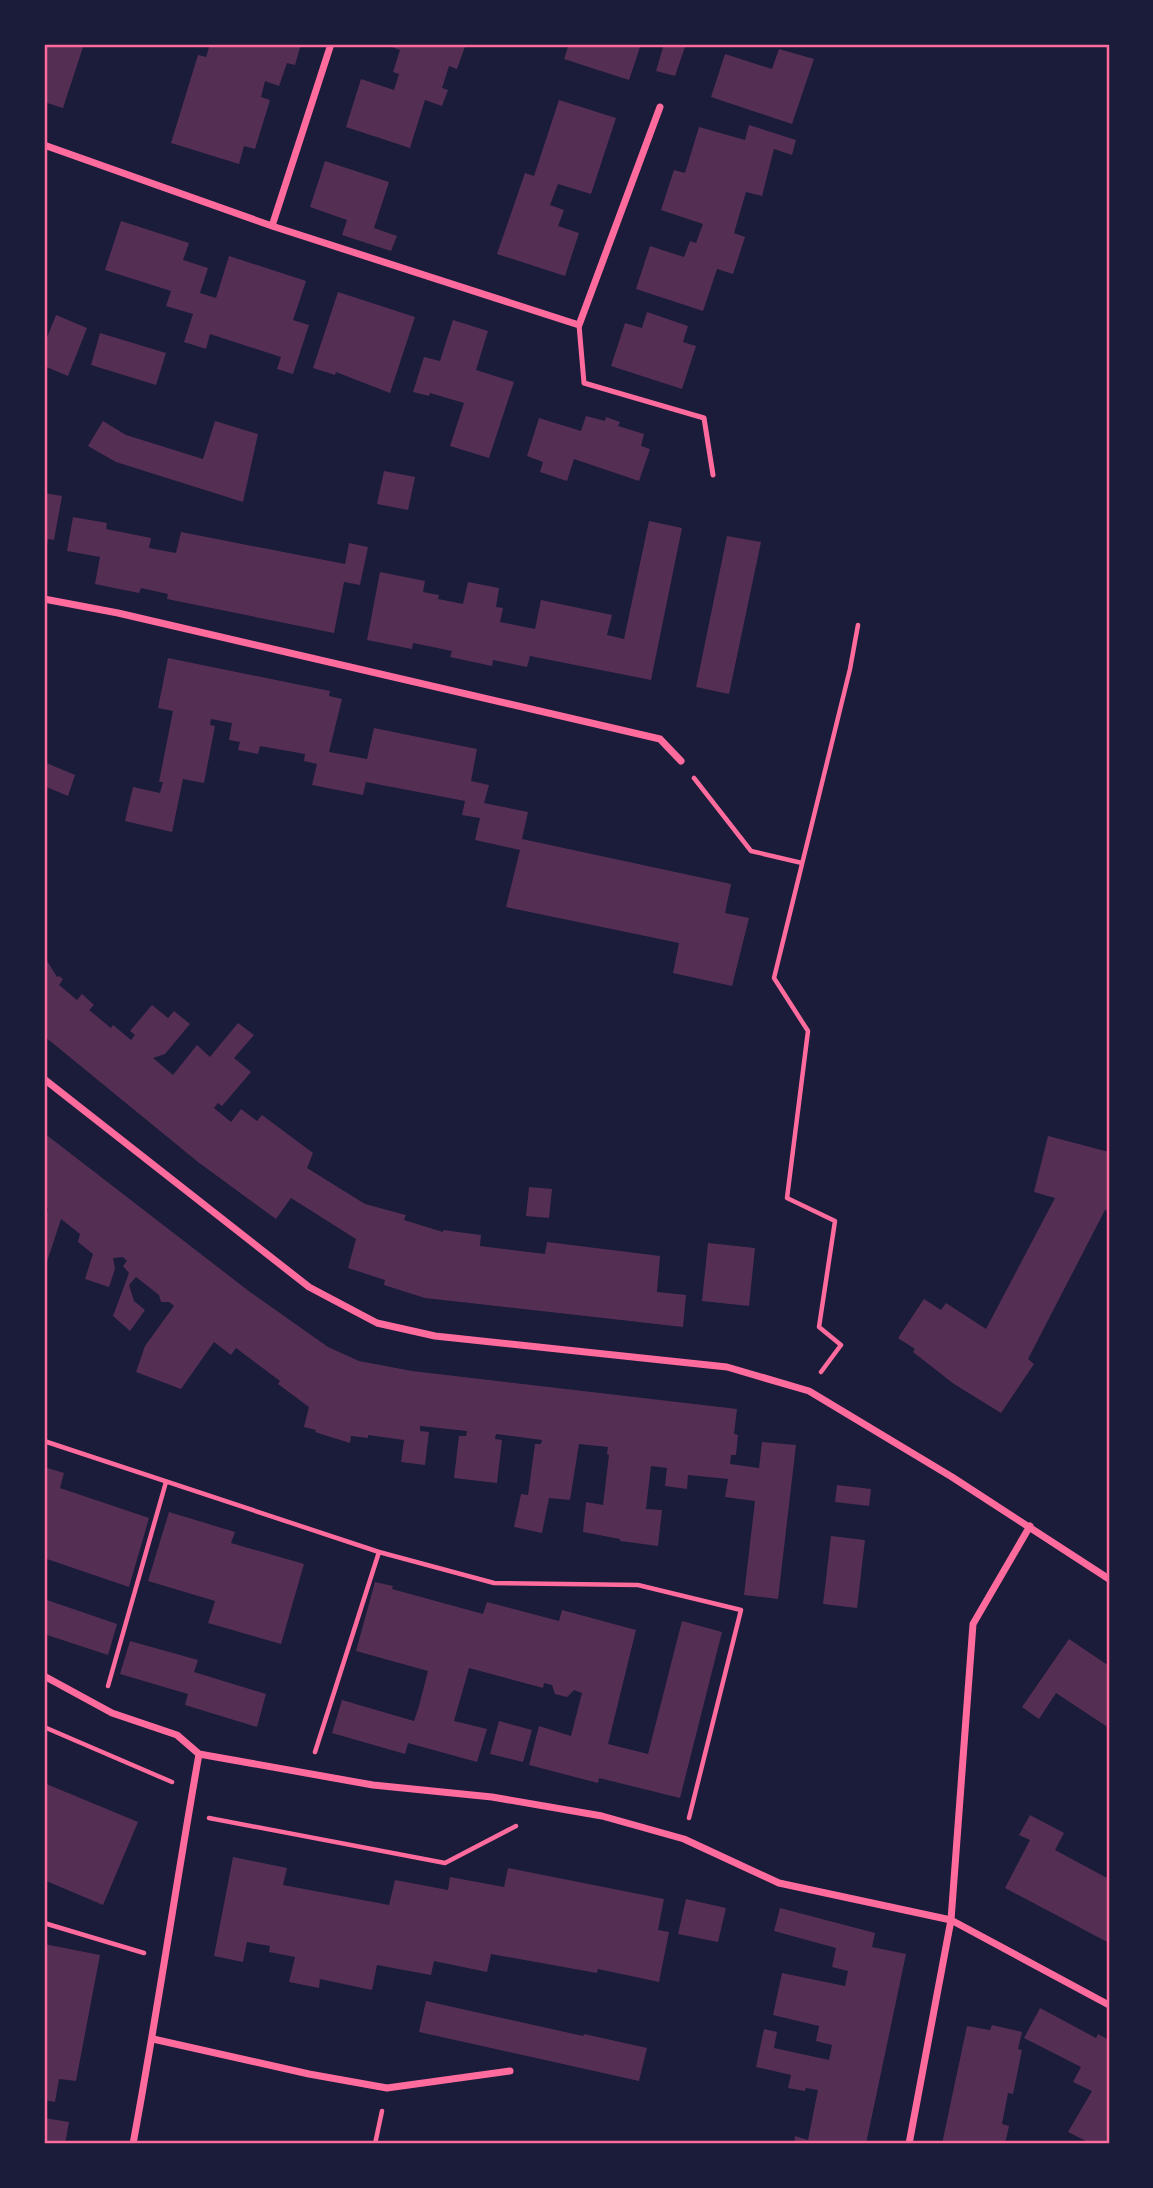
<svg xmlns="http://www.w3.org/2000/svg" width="1153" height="2188" font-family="'Work Sans',sans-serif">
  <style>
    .building { fill: #542f53 }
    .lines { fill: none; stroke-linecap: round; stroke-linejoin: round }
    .path { stroke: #ff6b9d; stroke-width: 4.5 }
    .service { stroke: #ff6b9d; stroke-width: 5 }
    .minor { stroke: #ff6b9d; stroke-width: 7 }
    .neatline { fill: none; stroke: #ff6b9d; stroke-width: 2.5 }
  </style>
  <rect width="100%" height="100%" fill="#1b1b3a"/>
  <!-- building -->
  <path class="building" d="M44,44H84L63,108L44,102Z
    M210,44H301L295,65L287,63L279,86L265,81L261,97L270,100L255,149L244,146L239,164L171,143L198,55L206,57Z
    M393,44H466L457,69L449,66L442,88L448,90L442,106L425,100L410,148L346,127L361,79L394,90L399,74L393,72L400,50L392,47Z
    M569,44H641L629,80L564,59Z
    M664,44H686L675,76L656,71Z
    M779,49L814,59L792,124L711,97L725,54L772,69Z
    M559,100L616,118L591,194L558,184L550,205L564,210L558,226L579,233L565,276L497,254L525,173L534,176Z
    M749,125L796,140L792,155L774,149L762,196L746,192L734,233L745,237L733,274L717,269L703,311L636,289L650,246L684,257L690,241L696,243L703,224L661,210L674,170L685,173L699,127L745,140Z
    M325,161L389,182L374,228L397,236L391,251L342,235L347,220L310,207Z
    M121,221L189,243L183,260L208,268L200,293L216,298L229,256L306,281L293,320L309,325L293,374L277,369L281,357L210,334L206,349L184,342L193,314L166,306L171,291L105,270Z
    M338,292L415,317L390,393L336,372L335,375L313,368Z
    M647,312L688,326L683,342L696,346L682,389L611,366L625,323L642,328Z
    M56,315L87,328L68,376L44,366V345Z
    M453,320L488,331L476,370L514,382L489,458L450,446L464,403L430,393L429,396L413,392L424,357L440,361Z
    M100,333L166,353L156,385L91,365Z
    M586,416L605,421L606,417L620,422L618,426L644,434L641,446L650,449L639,481L574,459L567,481L540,472L543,462L527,456L539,418L581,431Z
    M103,421L126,435L203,459L215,421L258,434L243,502L116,462L88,446Z
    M384,471L415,477L408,510L377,504Z
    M44,493L62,496L54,540L48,539L45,555Z
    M73,517L107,523L106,529L151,538L149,548L176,553L181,532L345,564L349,543L368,547L360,585L344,582L334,633L167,599L168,594L141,588L139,593L95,584L100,557L67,551Z
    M649,521L682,528L651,680L530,656L527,667L493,660L492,666L450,657L452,651L413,643L412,649L367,640L380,572L425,581L423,592L439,595L438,599L463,604L468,582L499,588L496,607L503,608L500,622L535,629L541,600L612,615L607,635L624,639Z
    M727,536L761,542L729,694L696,687Z
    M168,658L330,691L329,696L342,699L329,752L367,759L374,728L477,749L471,781L489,785L484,803L528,812L522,839L731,884L725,913L749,918L732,986L673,973L679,943L506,907L520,850L475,840L480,818L462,815L465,801L366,782L363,795L312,785L317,764L304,761L305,754L260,746L258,754L238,750L240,742L229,740L232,723L211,719L210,725L215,726L204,783L183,779L172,832L125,821L133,787L160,793L163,782H159L173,711L158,708Z
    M44,762L75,775L68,796L44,786Z
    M44,956L57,977L59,976L63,979L59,985L77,1000L82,994L94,1005L89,1010L111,1028L113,1025L131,1040L135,1035L130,1031L152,1005L168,1018L174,1011L190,1024L165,1054L153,1058L173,1075L197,1045L210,1057L238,1023L254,1035L234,1058L251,1072L222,1106L218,1103L214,1108L231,1122L241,1109L257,1121L262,1115L313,1153L307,1168L365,1204L406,1215L404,1220L443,1232V1230L481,1235L480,1246L545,1254L547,1242L660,1256L657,1292L686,1295L683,1327L425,1298L384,1285L385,1280L348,1268L356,1239L291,1198L276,1219L198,1162L44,1036Z
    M44,1133L250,1292L328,1347L359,1361L412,1371L737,1409L734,1434L738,1435L736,1455H731L730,1464L759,1468L762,1442L796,1445L778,1599L744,1595L755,1501L725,1497L728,1479L688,1475L687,1489L665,1486L667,1468L651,1466L646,1509L662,1510L658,1546L620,1541V1539L583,1532L586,1502L603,1505L609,1455L607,1454L608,1447L579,1444L570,1500L549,1498L542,1533L514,1527L521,1494L528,1495L535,1444H541L542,1440L496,1434L495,1439L502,1440L497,1483L454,1478L459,1436H466L467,1431L420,1426V1431L429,1432L425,1465L401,1462L404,1440L368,1435V1438L351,1436L350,1443L315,1432L316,1430L304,1427L309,1407L278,1384L280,1381L236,1348L231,1355L214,1342L181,1389L136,1372L145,1346L174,1306L169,1302H161L159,1295L136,1277L129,1285L134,1301L145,1310L130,1331L113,1316L129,1273L123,1266L127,1261L123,1257L113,1258L115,1269L109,1287L85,1279L93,1254L78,1242L80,1234L61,1219L44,1271V1222L48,1209L44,1205Z
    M1048,1136L1109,1152V1211L1105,1210L1028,1359L1034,1364L1001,1413L954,1384L913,1352L915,1349L898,1338L924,1299L941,1310L946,1303L986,1329L1055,1198L1034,1192Z
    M529,1187L552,1189L549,1218L526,1216Z
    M708,1243L755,1248L749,1306L702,1301Z
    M44,1467L64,1473L60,1488L149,1518L129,1587L44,1558Z
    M837,1485L871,1489L869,1506L835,1502Z
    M169,1512L235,1532L231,1543L304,1564L281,1644L208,1623L215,1601L148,1581Z
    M831,1536L865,1540L857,1608L823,1604Z
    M375,1582L393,1586L392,1589L483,1614L487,1602L559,1621L562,1610L636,1630L608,1744L648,1754L682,1621L722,1632L680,1798L599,1778L598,1783L529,1765L539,1726L571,1736L582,1693L574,1690L567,1697L555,1694L552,1685L544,1683L543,1688L469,1668L454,1721L487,1729L477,1762L408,1743L405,1754L332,1733L342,1700L414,1721L419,1706L428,1671L356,1651Z
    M44,1599L117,1624L108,1655L44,1634Z
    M1069,1639L1109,1666V1728L1056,1693L1039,1719L1022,1707Z
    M130,1641L198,1660L194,1672L266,1694L257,1727L185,1705L188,1694L120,1674Z
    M499,1721L532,1730L523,1762L490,1754Z
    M44,1783L138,1822L103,1905L44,1880Z
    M1030,1815L1064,1833L1055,1850L1109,1879V1943L1005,1888L1030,1840L1019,1835Z
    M233,1857L287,1868L283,1885L389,1905L395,1880L448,1890L450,1877L504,1887L508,1868L664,1899L658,1930L669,1932L659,1982L598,1969L597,1973L491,1954L487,1972L434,1961L431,1975L377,1965L372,1990L320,1979L319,1988L289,1982L295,1957L269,1952L270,1946L247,1942L243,1962L214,1956Z
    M686,1899L726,1908L718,1942L678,1934Z
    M780,1908L875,1933L872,1947L906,1954L866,2144H794L795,2136L808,2140L818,2090L806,2088L805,2091L788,2088L791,2075L756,2067L764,2029L777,2032L774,2048L829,2060L832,2045L816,2041L819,2026L773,2015L782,1973L845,1986L848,1971L832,1967L836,1948L774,1931Z
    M44,1944L100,1955L76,2081L59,2079L55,2102L44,2100Z
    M426,2001L583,2036L584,2034L647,2048L639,2081L419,2032Z
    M1040,2008L1096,2038L1098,2034L1109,2040V2138L1106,2144H1092L1068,2132L1092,2091L1073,2082L1081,2067L1024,2038Z
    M992,2025L1022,2032L1018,2049L1022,2050L1013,2094L1008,2093L1002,2124L1009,2126L1005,2144H942L967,2026L990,2030Z
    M44,2118L69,2122L65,2144H44Z"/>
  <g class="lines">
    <!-- path -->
    <path class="path" d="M694,778L751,851L802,863
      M821,1372L841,1345L819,1327L835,1221L787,1198L808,1031L774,978L850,669L858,625
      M44,1441L379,1552L494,1583L638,1585L741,1610L689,1818
      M108,1686L166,1482
      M44,1727L172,1782
      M315,1752L379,1552
      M209,1818L445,1863L516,1826
      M44,1923L144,1953
      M375,2144L382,2111"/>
    <!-- service -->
    <path class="service" d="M579,325L584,383L704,418L713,475"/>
    <!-- minor -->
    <path class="minor" d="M44,145L272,226L579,325L660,107
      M272,226L331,44
      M44,599L118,613L660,739L681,761
      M44,1079L309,1287L377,1323L435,1336L727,1367L809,1391L952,1477L1109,1579
      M44,1676L112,1713L177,1735L199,1754L373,1785L492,1797L602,1816L684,1839L779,1883L951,1920L1109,2005
      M153,2039L309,2074L387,2088L510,2071
      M133,2144C157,2015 176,1884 199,1754
      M909,2144L951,1920L973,1624L1030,1526"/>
  </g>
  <!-- border -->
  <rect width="1153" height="2188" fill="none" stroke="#1b1b3a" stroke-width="91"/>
  <rect x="46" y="46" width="1062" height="2096" class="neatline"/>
</svg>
